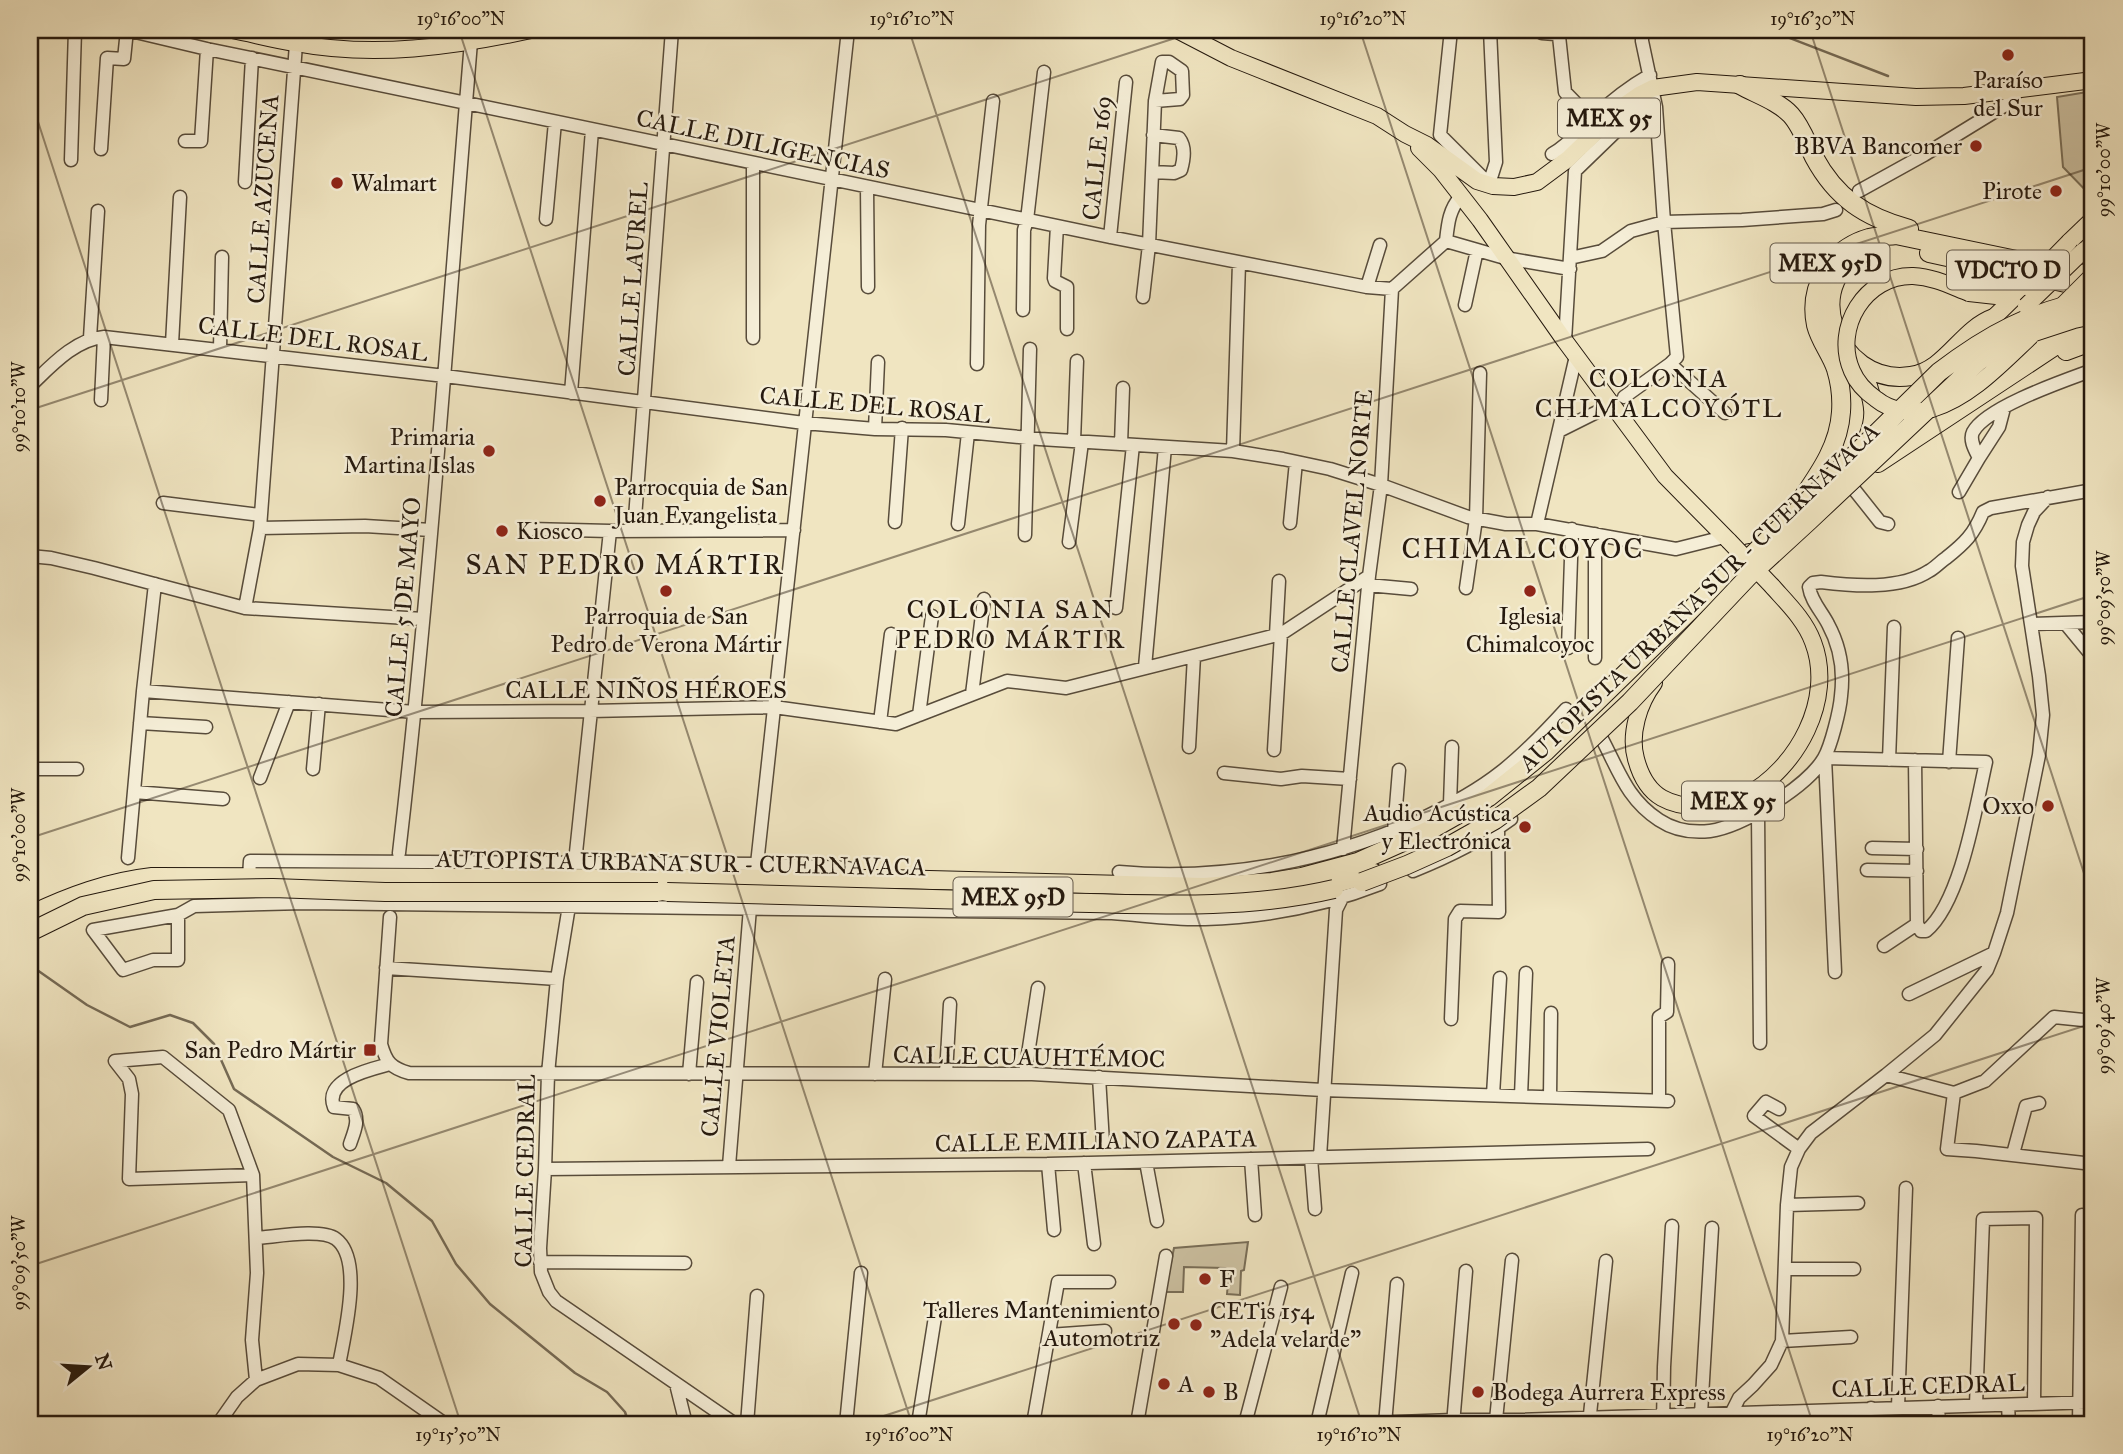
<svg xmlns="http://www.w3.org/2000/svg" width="2123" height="1454" font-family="'IM FELL Great Primer',serif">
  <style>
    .grass { fill: #cdc2a3; stroke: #796e58; stroke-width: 2 }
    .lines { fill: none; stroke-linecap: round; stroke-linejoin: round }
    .stream { stroke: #756a55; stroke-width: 2.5 }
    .minor-casing { stroke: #584c3b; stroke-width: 15 }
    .major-casing { stroke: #25190e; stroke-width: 18 }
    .highway-casing { stroke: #25190e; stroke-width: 20 }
    .minor { stroke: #f5eed7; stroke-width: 12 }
    .major { stroke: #f0e5c1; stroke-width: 16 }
    .highway { stroke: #f0e5c1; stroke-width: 18 }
    .major-bridge-casing { stroke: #25190e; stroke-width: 18; stroke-linecap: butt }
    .highway-bridge-casing { stroke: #25190e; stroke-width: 20; stroke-linecap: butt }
    .major-bridge { stroke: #f0e5c1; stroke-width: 16 }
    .highway-bridge { stroke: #f0e5c1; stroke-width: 18 }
    .ticks { fill: none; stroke: #25190e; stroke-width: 2; stroke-opacity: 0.45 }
    .poi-dot { fill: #8f2418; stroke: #f5eed7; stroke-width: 2.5 }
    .labels { text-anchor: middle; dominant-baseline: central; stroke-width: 5; stroke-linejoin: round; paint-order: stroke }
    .shield { fill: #f5eed7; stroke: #63594a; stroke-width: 2 }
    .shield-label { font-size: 23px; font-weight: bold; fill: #25190e }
    .poi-label { font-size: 24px; fill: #25190e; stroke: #f5eed7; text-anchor: start }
    .street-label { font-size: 24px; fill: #25190e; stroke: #f5eed7 }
    .neighbourhood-label { font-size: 26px; letter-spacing: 2px; fill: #25190e; stroke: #f5eed7 }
    .quarter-label { font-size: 28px; letter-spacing: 2px; fill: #25190e; stroke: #f5eed7 }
    .neatline { fill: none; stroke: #25190e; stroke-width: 2.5 }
    .ticks-label { font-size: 18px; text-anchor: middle; fill: #25190e }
  </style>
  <rect width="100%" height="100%" fill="#f0e5c1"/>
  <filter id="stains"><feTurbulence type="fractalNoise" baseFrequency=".00286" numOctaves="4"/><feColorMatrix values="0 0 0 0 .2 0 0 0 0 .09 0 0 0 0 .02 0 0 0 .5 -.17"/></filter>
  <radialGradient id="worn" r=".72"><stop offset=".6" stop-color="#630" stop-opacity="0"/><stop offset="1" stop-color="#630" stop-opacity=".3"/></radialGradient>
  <!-- grass -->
  <path class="grass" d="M2093,91V198L2063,167L2057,97Z
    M1248,1242L1244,1270L1241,1271L1240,1295L1227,1294L1229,1270L1225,1268L1184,1267L1183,1292H1165L1174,1248Z"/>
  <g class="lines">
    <!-- stream -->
    <path class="stream" d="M1769,30L1888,76
      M30,965L87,1005L130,1027L170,1015L193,1023L214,1044L234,1089L333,1157L386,1183L432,1221L456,1264L490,1304L575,1373L607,1392L625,1412L629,1424"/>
    <!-- minor casing -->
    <g class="minor-casing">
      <path id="minor" d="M127,30L207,49L1110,237L1367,287L1392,289
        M1451,30L1440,135L1482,177L1487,180
        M1541,30L1542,33L1555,34L1559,36L1565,92L1599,127
        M185,141H201L207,49
        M101,149L107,58L124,59L127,30
        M1552,154C1570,144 1578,131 1593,118C1611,101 1629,87 1650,75
        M71,160L75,30
        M753,164V338
        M1152,172L1174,173L1181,170C1184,159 1186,147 1179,138L1153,135
        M1490,181L1496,162L1490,30
        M245,182L252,58
        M867,187L868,287
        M1859,191L1924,155L2012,101L2017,90
        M546,219L555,122
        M1057,226L1054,278L1055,281L1067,287V329
        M1110,237L1126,82
        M1446,241L1505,258L1570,269
        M1570,258L1602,251L1631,231L1664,222L1742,220L1823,214L1836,210
        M1367,287L1380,245
        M1143,297L1149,245L1155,101L1162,62H1169L1182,71L1183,95L1180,99L1155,101
        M1465,305L1477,250
        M1023,310L1024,230L1027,220L1044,72
        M90,338L98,211
        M1565,341L1575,171L1638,110L1656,107
        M172,344L180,197
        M220,349L222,257
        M977,364L979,225L993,101
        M1670,364L1725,413
        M30,386C50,367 75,339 104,337L445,376L804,423L875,429L946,430L1040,439L1233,451L1283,459L1330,469L1381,485L1468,517L1506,524H1537L1676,549L1724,537
        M571,393L592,130
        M1624,397L1670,364L1677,357L1664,222L1656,107L1642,41V30
        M101,400L104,337
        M875,429L878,362
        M1559,431L1605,408
        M1074,441L1077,361
        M1121,444L1123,388
        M1233,451L1239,263
        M1979,458L1999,427L2004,408
        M1849,483L1880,522L1888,524
        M1959,492L1979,458C1975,450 1969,440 1973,432C1986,407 2066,380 2093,370
        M163,503L260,515
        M895,522L902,428
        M1290,523L1296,462
        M958,524L968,433
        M1537,524L1576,356
        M260,528L365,526L431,530
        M530,529L610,531L794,530
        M634,531L672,30
        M1595,534V658
        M1025,535L1030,349
        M1069,542L1082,442
        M30,556L51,558L94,568L245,608L423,619
        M1368,585L1411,589
        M1466,588L1476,519L1480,373
        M245,608L260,528L296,44
        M1116,608L1133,445
        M2065,623L2093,657
        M2031,624L2093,622
        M1276,635L1279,581
        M1568,648L1572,529
        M1145,667L1165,447
        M143,691L415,712L590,711L774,707L896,724L1007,681L1066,688L1281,634L1369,576
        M972,694L984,599
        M919,715L932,616
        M880,722L891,634
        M140,723L206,727
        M1602,739C1619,771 1627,799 1659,820C1674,830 1692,833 1710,831C1742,827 1808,786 1824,758C1831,746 1840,710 1841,696C1844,672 1840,646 1828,624C1822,612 1811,601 1809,587L1813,583L1821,582C1853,586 1900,590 1929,571C1935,568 1940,562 1946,558C1965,543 1974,534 1983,512L1991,508L2093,490
        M1189,747L1194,656
        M1274,750L1281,634
        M1889,760L1894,627
        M1949,762L1958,638
        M30,769H77
        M313,769L319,704
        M1224,773L1281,779L1302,776L1350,779
        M260,778L289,702
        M134,792L223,799
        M1450,804L1452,747
        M1758,813L1760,1043
        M1394,831L1399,770
        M1872,848L1917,849
        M1343,849L1369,576L1381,485L1392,289L1446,241C1448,223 1449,210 1461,196
        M399,853C431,579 449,304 472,30
        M128,858L143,691L155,584
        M575,862L610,531
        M757,864L848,30
        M1867,870L1917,871
        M1413,871C1448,857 1481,841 1511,819
        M1119,872C1222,881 1325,862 1419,820C1447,807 1477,791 1501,772C1525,753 1546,731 1566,709
        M249,877L250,861L757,864L848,868
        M569,906L557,979L548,1074L545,1169L540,1248L541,1272L549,1292L556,1301L735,1424
        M178,915V960H153L123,970L93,930L178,915L194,906L304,903L1112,913C1143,915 1174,920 1205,919C1264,917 1324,906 1380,884
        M390,917L381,1044C386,1062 391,1068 409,1073L1032,1074L1323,1090L1668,1101
        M1884,946L1917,924
        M386,968L557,979
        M1835,972L1825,758L1986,762C1976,806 1961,902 1926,931H1921L1917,924L1915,760
        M1909,994L1994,953
        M1451,1019L1455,919L1460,911L1499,912L1498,828
        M2093,1021L2054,1017L1985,1081L1954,1093L1947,1149L1976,1151L2093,1164
        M115,1061L163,1057L229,1110L253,1175L257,1273L252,1340L256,1380
        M115,1061L129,1079L132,1094L129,1179L253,1175
        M689,1074L697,982
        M875,1074L885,979
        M946,1074L950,1004
        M1025,1074L1038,988
        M1886,1075L1954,1093
        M1099,1077L1103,1143
        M1493,1095L1500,978
        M1521,1096L1526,973
        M1550,1097L1551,1013
        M1659,1100V1017L1667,1012L1668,964
        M1779,1109L1766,1102L1754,1116L1799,1149
        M350,1144C354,1132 360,1120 353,1109L334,1107C323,1079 372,1069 390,1064
        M2013,1154L2026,1106L2039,1103
        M1320,1157L1336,910L1342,898
        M1311,1158L1315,1209
        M1251,1159L1255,1215
        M1146,1162L1157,1221
        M1084,1163L1094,1244
        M1048,1164L1054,1230
        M729,1166L750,908
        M545,1169L1048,1164L1648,1149
        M1787,1205L1858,1203
        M256,1238C274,1237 321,1228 336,1239C364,1260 344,1336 339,1365
        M540,1262L685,1263
        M1786,1269H1854
        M1049,1335L1105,1331
        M1782,1341L1851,1337
        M676,1384L686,1424
        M1976,1405L1983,1219L2036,1218L2034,1404
        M2008,1405L2009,1424
        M1938,1406L1939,1424
        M1898,1407L1906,1188
        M1871,1408V1424
        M1701,1414L1712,1228
        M1496,1420L1512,1260
        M218,1424L237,1397L256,1380L298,1364L339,1365L379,1378L445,1424
        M747,1424L757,1296
        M846,1424L861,1273
        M918,1424L935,1317
        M1033,1424L1058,1282H1109
        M1137,1424L1166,1256
        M1245,1424L1281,1287
        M1317,1424L1352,1273
        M1344,1424L1453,1420H1520L2093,1402
        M1385,1424L1397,1284
        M1453,1424L1466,1271
        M1589,1424L1606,1261
        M1663,1424L1664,1367L1672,1226
        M1731,1424V1414L1739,1398L1753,1385L1771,1365L1782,1341L1787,1205L1791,1167L1799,1149L1811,1133L1886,1075L1935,1035L1987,970L1994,953L2007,913L2039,755L2043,715L2039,676L2022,566L2023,542L2028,525L2034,512L2048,497
        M2079,1424L2082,1215"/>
    </g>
    <!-- major casing -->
    <g class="major-casing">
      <path id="major" d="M232,30C253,34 274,40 295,43C374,58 453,47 531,30
        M1177,30L1231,58L1377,116L1405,134L1427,145L1477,181L1493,186L1514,187L1537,182L1568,159L1623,106L1639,95L1653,88L1697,82L1916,97L1964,96L2093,80
        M1419,148L1441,170L1480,220L1565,341L1665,476L1729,541
        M2069,242L2093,219
        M1969,293L1996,296L2020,292
        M1984,327L2025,287
        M1654,683C1639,703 1629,734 1636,759C1640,774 1648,790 1662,798C1685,811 1723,808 1745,796C1797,769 1835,699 1813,642C1805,620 1787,603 1772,586"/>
    </g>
    <!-- highway casing -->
    <g class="highway-casing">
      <path id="highway" d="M1740,85C1756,94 1778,101 1791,115C1801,126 1807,143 1814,157C1836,198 1865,217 1909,229
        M1874,249C1794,274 1835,388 1911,376C1946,371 1961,330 1994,318
        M1929,253L2093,289
        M2066,351L2093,341
        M2016,362L2061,323
        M1868,386C1874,405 1876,418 1868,437
        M1878,463L2064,340L2093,327
        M1799,503C1818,475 1839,447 1841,412C1842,398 1840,382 1836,369C1831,354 1820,341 1816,325C1808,286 1831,249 1869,238C1878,236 1887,236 1896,235L2093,276
        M1317,888L1374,873
        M30,915C70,896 108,882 152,877L890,879L1204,887L1272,882L1302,877L1358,862L1434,828L1489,797L1545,752L1749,553"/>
    </g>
    <!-- minor -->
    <use href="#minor" class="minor"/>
    <!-- major -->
    <use href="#major" class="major"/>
    <!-- highway -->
    <use href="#highway" class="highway"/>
    <!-- major-bridge casing -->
    <g class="major-bridge-casing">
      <path id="major-bridge" d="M2025,287L2069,242
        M1969,293C1951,286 1934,277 1913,276C1865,275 1833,328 1852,371C1857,383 1866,392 1876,399C1892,412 1913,414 1932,409C1971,397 2002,363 2031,336
        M2026,306L2083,251
        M2057,311L2093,275
        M1729,541L1772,586"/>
    </g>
    <!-- highway-bridge casing -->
    <g class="highway-bridge-casing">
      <path id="highway-bridge" d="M1740,567L1939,372C1987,335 2033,310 2093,300
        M1362,882L1407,865L1447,847L1495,820L1539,788L1630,702L1749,576L1809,521L1979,361L2025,335L2074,319L2093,315
        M667,892C794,895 921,899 1049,902C1143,904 1241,911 1334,889
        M30,932L83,906L154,890L273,888L385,892H658"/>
    </g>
    <!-- major-bridge -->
    <use href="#major-bridge" class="major-bridge"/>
    <!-- highway-bridge -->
    <use href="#highway-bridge" class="highway-bridge"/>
  </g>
  <!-- ticks -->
  <path class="ticks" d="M459,30L912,1424M909,30L1362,1424M1360,30L1813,1424M1810,30L2093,901M30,97L461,1424M30,410L1200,30M30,838L2093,167M30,1266L2093,595M859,1424L2093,1023"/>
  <!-- markers -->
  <g class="poi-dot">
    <circle cx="2008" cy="55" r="7"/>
    <circle cx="1976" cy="146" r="7"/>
    <circle cx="337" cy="183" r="7"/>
    <circle cx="2056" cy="191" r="7"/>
    <circle cx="489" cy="451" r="7"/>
    <circle cx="600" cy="501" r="7"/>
    <circle cx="502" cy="531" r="7"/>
    <circle cx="666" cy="591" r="7"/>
    <circle cx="1530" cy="591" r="7"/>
    <circle cx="2048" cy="806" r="7"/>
    <circle cx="1525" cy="827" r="7"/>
    <rect x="363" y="1043" width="14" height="14" rx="3.5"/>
    <circle cx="1205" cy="1279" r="7"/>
    <circle cx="1174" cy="1324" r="7"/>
    <circle cx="1196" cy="1325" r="7"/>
    <circle cx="1164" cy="1384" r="7"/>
    <circle cx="1209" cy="1392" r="7"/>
    <circle cx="1478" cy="1392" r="7"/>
  </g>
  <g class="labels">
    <!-- shield labels -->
    <g class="shield">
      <rect x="1558" y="98.5" width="102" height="39" rx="5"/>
      <rect x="1770.5" y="243.5" width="119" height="39" rx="5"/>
      <rect x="1947" y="250.5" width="122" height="39" rx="5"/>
      <rect x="1682" y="781.5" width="102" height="39" rx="5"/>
      <rect x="953.5" y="877.5" width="119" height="39" rx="5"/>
    </g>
    <g class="shield-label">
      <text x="1609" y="118">MEX 95</text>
      <text x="1830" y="263">MEX 95D</text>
      <text x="2008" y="270">VDCTO D</text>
      <text x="1733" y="801">MEX 95</text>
      <text x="1013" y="897">MEX 95D</text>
    </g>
    <!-- poi labels -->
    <g class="poi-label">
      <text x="2008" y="80" text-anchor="middle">Paraíso<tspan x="2008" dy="28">del Sur</tspan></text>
      <text x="1962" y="146" text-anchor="end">BBVA Bancomer</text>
      <text x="351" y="183">Walmart</text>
      <text x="2042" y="191" text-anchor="end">Pirote</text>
      <text x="475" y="437" text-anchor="end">Primaria<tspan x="475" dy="28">Martina Islas</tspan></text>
      <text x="614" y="487">Parrocquia de San<tspan x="614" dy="28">Juan Evangelista</tspan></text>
      <text x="516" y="531">Kiosco</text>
      <text x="666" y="616" text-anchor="middle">Parroquia de San<tspan x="666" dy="28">Pedro de Verona Mártir</tspan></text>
      <text x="1530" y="616" text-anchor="middle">Iglesia<tspan x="1530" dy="28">Chimalcoyoc</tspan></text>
      <text x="2034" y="806" text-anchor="end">Oxxo</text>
      <text x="1511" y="813" text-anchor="end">Audio Acústica<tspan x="1511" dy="28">y Electrónica</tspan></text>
      <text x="356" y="1050" text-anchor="end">San Pedro Mártir</text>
      <text x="1219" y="1279">F</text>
      <text x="1160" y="1310" text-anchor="end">Talleres Mantenimiento<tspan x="1160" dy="28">Automotriz</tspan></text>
      <text x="1210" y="1311">CETis 154<tspan x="1210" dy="28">"Adela velarde"</tspan></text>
      <text x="1178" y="1384">A</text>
      <text x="1223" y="1392">B</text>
      <text x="1492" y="1392">Bodega Aurrera Express</text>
    </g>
    <!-- street labels -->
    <g class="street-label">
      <text transform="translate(763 144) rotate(12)">CALLE DILIGENCIAS</text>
      <text transform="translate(1097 158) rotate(-84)">CALLE 169</text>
      <text transform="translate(263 199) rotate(-86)">CALLE AZUCENA</text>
      <text transform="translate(633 279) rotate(-86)">CALLE LAUREL</text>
      <text transform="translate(313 339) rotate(7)">CALLE DEL ROSAL</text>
      <text transform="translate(875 405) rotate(5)">CALLE DEL ROSAL</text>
      <text transform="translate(1352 531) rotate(-85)">CALLE CLAVEL NORTE</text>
      <text transform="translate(1699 597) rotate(-44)">AUTOPISTA URBANA SUR - CUERNAVACA</text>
      <text transform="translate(403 607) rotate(-85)">CALLE 5 DE MAYO</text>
      <text x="646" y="690">CALLE NIÑOS HÉROES</text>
      <text transform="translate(681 863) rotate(1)">AUTOPISTA URBANA SUR - CUERNAVACA</text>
      <text transform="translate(718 1036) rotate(-85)">CALLE VIOLETA</text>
      <text transform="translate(1029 1057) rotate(1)">CALLE CUAUHTÉMOC</text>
      <text transform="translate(1096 1141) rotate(-1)">CALLE EMILIANO ZAPATA</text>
      <text transform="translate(525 1171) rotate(-89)">CALLE CEDRAL</text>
      <text transform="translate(1928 1386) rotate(-2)">CALLE CEDRAL</text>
    </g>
    <!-- neighbourhood labels -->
    <g class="neighbourhood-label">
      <text x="1659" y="378">COLONIA<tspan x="1659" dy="30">CHIMALCOYÓTL</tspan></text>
      <text x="1011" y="609">COLONIA SAN<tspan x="1011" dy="30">PEDRO MÁRTIR</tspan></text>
    </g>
    <!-- quarter labels -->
    <g class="quarter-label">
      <text x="1523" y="548">CHIMALCOYOC</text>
      <text x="625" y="564">SAN PEDRO MÁRTIR</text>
    </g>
  </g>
  <!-- margin -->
  <rect width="2123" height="1454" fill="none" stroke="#f0e5c1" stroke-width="77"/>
  <!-- north arrow -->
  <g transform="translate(88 1367) rotate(72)" stroke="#f5eed7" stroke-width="5" paint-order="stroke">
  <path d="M0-5L12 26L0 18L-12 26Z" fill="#25190e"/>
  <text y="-10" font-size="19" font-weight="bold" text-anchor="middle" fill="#25190e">N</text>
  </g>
  <rect x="38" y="38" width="2046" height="1378" class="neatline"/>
  <g class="ticks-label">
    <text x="461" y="25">19°16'00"N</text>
    <text x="912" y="25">19°16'10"N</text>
    <text x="1363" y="25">19°16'20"N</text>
    <text x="1813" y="25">19°16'30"N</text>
    <text transform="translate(2104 170) rotate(-90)" y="6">99°10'00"W</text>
    <text transform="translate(19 407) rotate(-90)" y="6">99°10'10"W</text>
    <text transform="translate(2104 598) rotate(-90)" y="6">99°09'50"W</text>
    <text transform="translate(19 835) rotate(-90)" y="6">99°10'00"W</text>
    <text transform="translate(2104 1026) rotate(-90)" y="6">99°09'40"W</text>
    <text transform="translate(19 1263) rotate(-90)" y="6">99°09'50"W</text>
    <text x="458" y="1441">19°15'50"N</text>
    <text x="909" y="1441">19°16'00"N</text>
    <text x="1359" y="1441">19°16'10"N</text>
    <text x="1810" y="1441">19°16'20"N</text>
  </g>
  <rect width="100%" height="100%" filter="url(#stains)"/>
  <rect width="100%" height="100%" fill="url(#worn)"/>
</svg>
